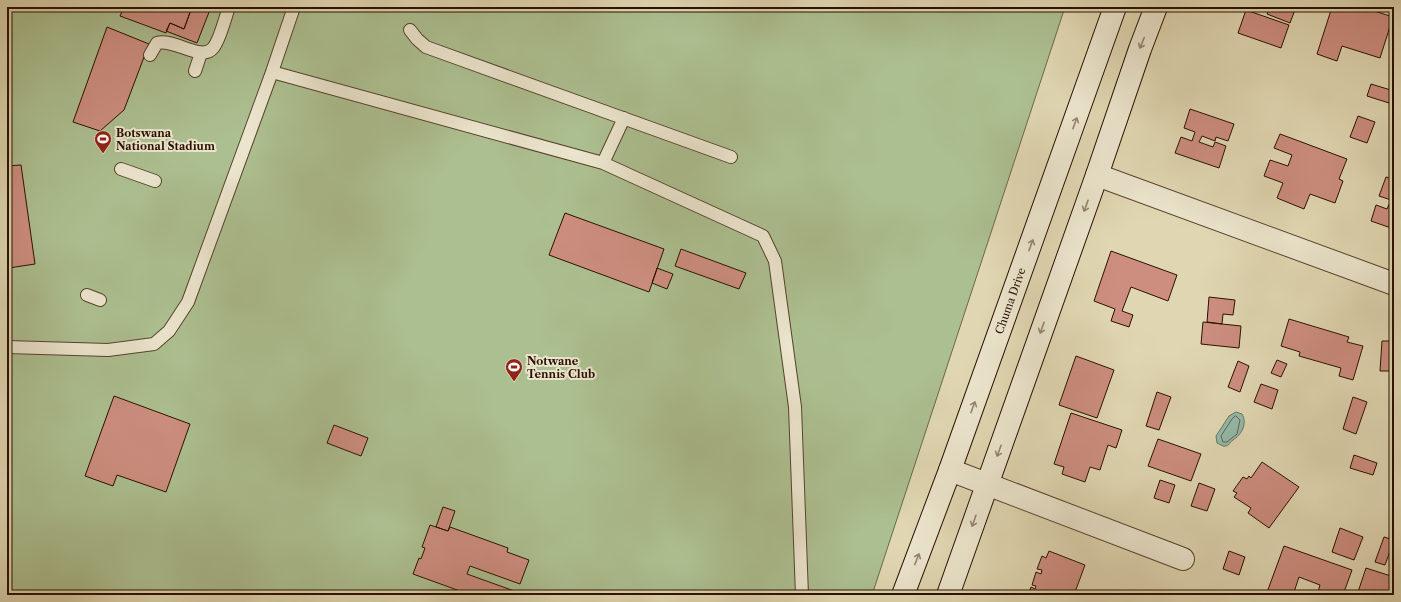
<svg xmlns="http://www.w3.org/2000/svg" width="1401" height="602" font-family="'Libre Caslon Text',serif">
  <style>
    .green { fill: #acbf90; stroke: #6a6848 }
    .water { fill: #94baaa; stroke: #697666 }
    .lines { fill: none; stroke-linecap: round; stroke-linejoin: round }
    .shore { stroke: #5e6555; stroke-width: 1 }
    .building { fill: #cd8e80; stroke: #291000 }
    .lane-casing { stroke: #57422c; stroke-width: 14 }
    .street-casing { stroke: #57422c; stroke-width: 24 }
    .secondary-casing { stroke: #291000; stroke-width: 24 }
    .lane { stroke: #ebe5cd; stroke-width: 12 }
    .street { stroke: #ebe5cd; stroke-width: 22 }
    .secondary { stroke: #ebe5cd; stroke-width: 22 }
    .oneway { stroke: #948571 }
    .labels { text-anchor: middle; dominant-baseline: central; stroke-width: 4; stroke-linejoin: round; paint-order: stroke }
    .poi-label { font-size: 11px; font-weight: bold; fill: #291000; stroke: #ebe5cd; text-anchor: start }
    .street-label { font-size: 11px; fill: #291000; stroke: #ebe5cd }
  </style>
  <rect width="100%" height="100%" fill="#e0d7b2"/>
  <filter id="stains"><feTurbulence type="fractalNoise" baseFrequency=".005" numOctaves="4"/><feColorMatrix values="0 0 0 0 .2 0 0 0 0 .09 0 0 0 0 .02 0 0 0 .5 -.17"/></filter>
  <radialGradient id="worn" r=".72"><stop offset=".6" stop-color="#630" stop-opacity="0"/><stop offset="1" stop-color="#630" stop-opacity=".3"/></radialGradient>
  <!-- green -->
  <path class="green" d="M7,7H1065L872,595H7Z"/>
  <!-- water -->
  <path class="water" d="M1236,412L1242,414C1248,424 1241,435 1233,440C1229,443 1229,447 1223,446L1217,443L1216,436L1229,416Z"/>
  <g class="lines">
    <!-- shore -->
    <path class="shore" d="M1236,416L1240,420L1237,434L1227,442H1223L1221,436L1232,419Z"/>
  </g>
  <!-- building -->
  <path class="building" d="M124,7H192L184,29L170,23L166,33L120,16Z
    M192,7H211L197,43L166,31L170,23L184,29Z
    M1270,7H1296L1290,23L1267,14Z
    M1332,7H1362L1393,17L1380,58L1342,46L1337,61L1317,54Z
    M1246,10L1289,25L1281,48L1238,33Z
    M107,27L149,44L124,110L100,131L73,122Z
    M1371,84L1394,91L1389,103L1367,96Z
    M1190,109L1234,124L1228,141L1216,137L1215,141L1202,136L1199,142L1213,147L1215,142L1226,146L1219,168L1175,153L1181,137L1192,141L1195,132L1184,128Z
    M1358,116L1375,122L1367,143L1350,137Z
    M1280,134L1347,159L1339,179L1343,181L1335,203L1310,194L1304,209L1277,198L1283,183L1264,176L1270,160L1288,166L1292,155L1274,148Z
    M21,165L35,264L9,268L10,280H7V166Z
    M1386,177L1394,179V229L1371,221L1376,205L1387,209L1391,200L1379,196Z
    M565,213L664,249L649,292L549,255Z
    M681,249L746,273L739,289L675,266Z
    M1111,251L1177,275L1168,301L1131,287L1122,311L1133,315L1129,327L1111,321L1115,309L1094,301Z
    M657,268L673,274L667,289L652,283Z
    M1209,297L1235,300L1233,315L1223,314L1222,324L1207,322Z
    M1289,319L1349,337L1347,342L1363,346L1353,380L1339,376L1341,368L1299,356L1300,352L1281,346Z
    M1203,322L1241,326L1239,348L1201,344Z
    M1382,341H1394V371H1380Z
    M1076,356L1114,370L1097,418L1059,405Z
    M1277,360L1287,364L1281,377L1271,373Z
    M1238,361L1249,366L1240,392L1228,387Z
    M1261,384L1278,390L1272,409L1254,402Z
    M1157,392L1171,397L1159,430L1146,426Z
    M114,396L190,424L166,492L117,475L113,486L85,476Z
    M1353,397L1367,402L1356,434L1343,429Z
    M1071,413L1122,430L1116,448L1108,445L1100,470L1090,467L1085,482L1062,474L1064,467L1054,464Z
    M334,425L368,438L361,456L327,443Z
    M1158,439L1201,454L1191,481L1148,466Z
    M1354,455L1377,463L1373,475L1350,468Z
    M1262,462L1299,487L1269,528L1248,513L1251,508L1234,497L1237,493L1233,491L1243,477L1247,479L1249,476L1251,478Z
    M1160,480L1175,485L1169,503L1154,498Z
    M1199,483L1215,489L1207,511L1191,506Z
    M443,507L455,511L448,531L436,527Z
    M430,525L448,531L450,527L508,548L507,552L529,560L520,584L470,566L467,574L517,592L516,595H471L413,574L419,558L421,559L425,548L422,547Z
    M1340,528L1363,537L1354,560L1332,552Z
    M1384,537L1394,540L1385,565L1375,562Z
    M1284,546L1352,570L1343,595H1317L1320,585L1299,577L1293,595H1266Z
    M1049,551L1085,565L1074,595H1028L1031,587L1035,589L1036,586L1032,585L1036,572L1041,574L1042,570L1037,569L1042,556L1046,558Z
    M1229,551L1245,557L1239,575L1223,569Z
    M1366,568L1394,577V595H1357Z"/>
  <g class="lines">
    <!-- lane casing -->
    <g class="lane-casing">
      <path id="lane" d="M410,30L417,39L426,47L731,157
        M150,55L157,43C174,38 202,62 213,48C220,40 225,18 229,7
        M195,71L201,53
        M272,72L603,163L763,236L775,261L795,407L802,595
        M603,163L624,118
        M121,169L155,181
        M87,295L100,300
        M7,347L108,350L154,344L169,331L188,302L272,72L294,7"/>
    </g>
    <!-- street casing -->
    <g class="street-casing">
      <path id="street" d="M1097,175L1394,284
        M950,470L1183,559"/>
    </g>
    <!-- secondary casing -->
    <g class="secondary-casing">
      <g id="secondary">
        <path id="s1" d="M903,595L950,470L1115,7"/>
        <path d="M948,595L1097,175L1140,49L1156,7"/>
      </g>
    </g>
    <!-- lane -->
    <use href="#lane" class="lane"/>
    <!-- street -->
    <use href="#street" class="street"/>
    <!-- secondary -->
    <use href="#secondary" class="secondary"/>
  </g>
  <!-- one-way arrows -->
  <defs><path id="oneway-shaft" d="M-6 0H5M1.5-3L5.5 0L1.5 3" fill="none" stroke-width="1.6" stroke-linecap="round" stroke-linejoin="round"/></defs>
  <g class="oneway">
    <use href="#oneway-shaft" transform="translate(1142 43) rotate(112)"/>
    <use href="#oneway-shaft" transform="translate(1075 123) rotate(-70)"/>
    <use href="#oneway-shaft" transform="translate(1086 206) rotate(110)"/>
    <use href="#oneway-shaft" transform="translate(1031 245) rotate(-70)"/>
    <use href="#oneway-shaft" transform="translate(1042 328) rotate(110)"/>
    <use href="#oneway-shaft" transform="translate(973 407) rotate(-70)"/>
    <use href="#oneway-shaft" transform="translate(999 451) rotate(110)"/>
    <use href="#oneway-shaft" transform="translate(974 521) rotate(109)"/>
    <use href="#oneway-shaft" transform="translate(917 559) rotate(-69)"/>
  </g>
  <!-- icons -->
  <defs>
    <g id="stadium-pin" transform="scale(0.9)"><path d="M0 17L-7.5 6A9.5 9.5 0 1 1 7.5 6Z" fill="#8f2418" stroke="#ebe5cd"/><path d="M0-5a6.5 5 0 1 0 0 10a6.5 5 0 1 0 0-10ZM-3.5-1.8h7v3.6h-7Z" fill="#fff"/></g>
  </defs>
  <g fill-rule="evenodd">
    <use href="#stadium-pin" x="103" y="139"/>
    <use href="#stadium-pin" x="514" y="367"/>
  </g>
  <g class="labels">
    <!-- poi labels -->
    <g class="poi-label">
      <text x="116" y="133">Botswana<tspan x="116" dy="13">National Stadium</tspan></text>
      <text x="527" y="361">Notwane<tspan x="527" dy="13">Tennis Club</tspan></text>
    </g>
    <!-- street labels -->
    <g class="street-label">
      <text stroke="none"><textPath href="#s1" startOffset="313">Chuma Drive</textPath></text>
    </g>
  </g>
  <!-- margin -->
  <rect width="1401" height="602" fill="none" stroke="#e0d7b2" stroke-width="24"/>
  <rect x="8" y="8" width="1385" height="586" fill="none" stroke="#291000" stroke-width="2"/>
  <rect x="12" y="12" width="1377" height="578" fill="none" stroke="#291000"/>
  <rect width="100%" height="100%" filter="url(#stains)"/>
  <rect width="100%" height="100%" fill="url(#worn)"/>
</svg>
